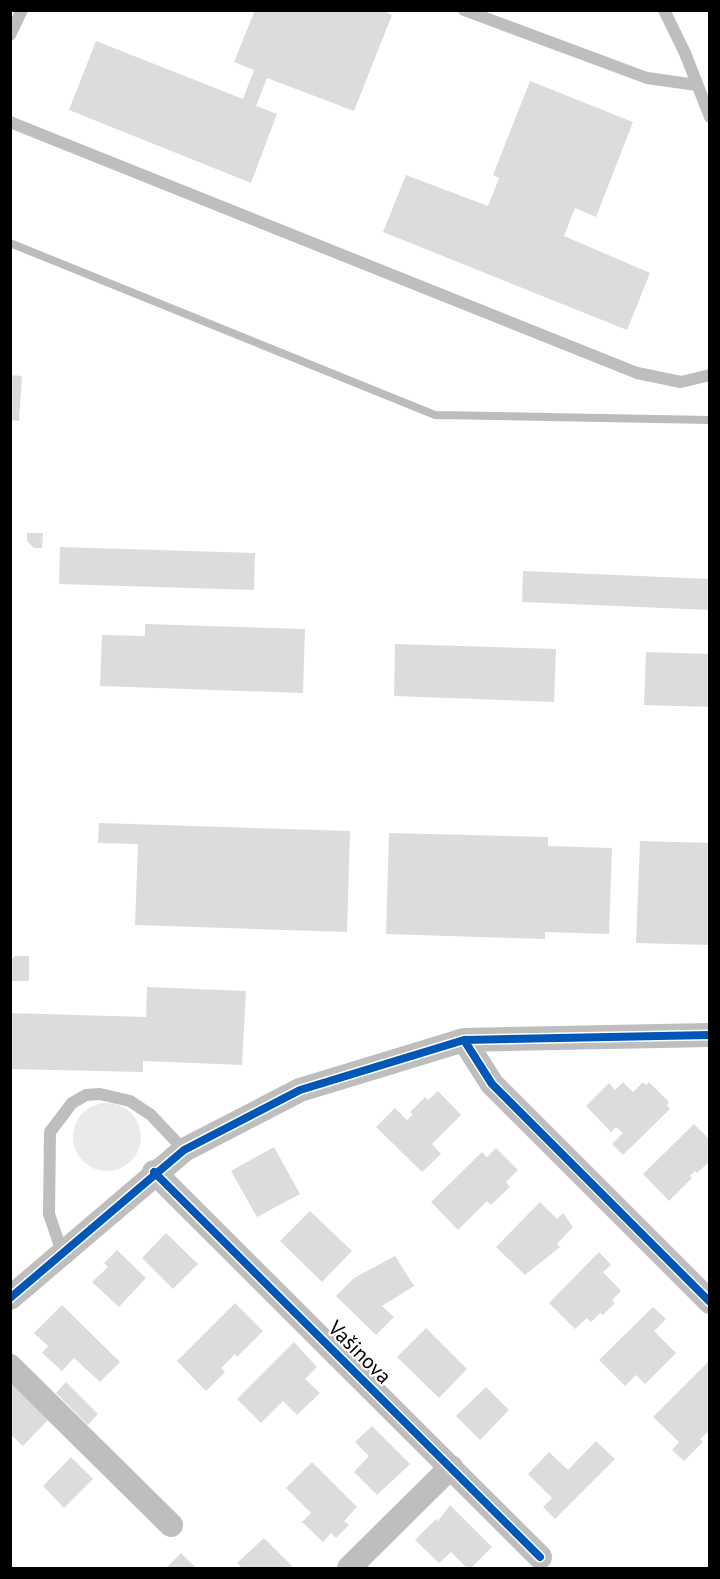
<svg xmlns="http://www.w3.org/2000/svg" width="720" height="1579" font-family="'PT Sans',sans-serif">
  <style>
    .green { fill: #eaeaea }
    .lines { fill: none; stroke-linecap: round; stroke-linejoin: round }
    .stream { stroke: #bcbcbc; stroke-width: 8 }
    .building { fill: #dcdcdc }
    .lane { stroke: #bebebe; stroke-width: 12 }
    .street { stroke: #bebebe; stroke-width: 24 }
    .cycleway-casing { stroke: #fff; stroke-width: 11 }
    .cycleway { stroke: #0057b8; stroke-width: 8 }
    .labels { text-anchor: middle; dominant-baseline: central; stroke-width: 4.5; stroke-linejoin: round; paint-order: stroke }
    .street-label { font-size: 21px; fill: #000; stroke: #fff }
  </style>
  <rect width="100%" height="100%" fill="#fff"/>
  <!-- green -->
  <path class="green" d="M73 1137a34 34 0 1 1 68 0a34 34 0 1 1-68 0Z"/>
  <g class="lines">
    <!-- stream -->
    <path class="stream" d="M10,243L435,415L710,420"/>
  </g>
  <!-- building -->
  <path class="building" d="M255,10H382L392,15L354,111L267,78L256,106L277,114L251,183L69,110L96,41L243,99L254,70L234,62Z
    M530,81L633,122L596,217L575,208L564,236L650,273L627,330L383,232L406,175L488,206L499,178L493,175Z
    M10,375L22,376L19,421L10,420Z
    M27,533H43L42,548H34L27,541Z
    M60,547L255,553L254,590L59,584Z
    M523,571L710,579V610L522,602Z
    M145,624L305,629L303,693L100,686L102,635L145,636Z
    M395,644L556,649L554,702L394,696Z
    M646,652L710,654V707L644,705Z
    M99,823L350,831L347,932L135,925L138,844L98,843Z
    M389,833L548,837V846L612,848L609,934L545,932V939L386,934Z
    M640,841L710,843V945L636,943Z
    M15,956H29V981H10V961Z
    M147,987L246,991L242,1065L143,1061V1072L10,1069V1013L146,1017Z
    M623,1082L633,1092L643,1082L646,1085L649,1082L669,1102L667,1105L670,1109L623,1155L612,1144L623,1133L616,1127L611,1132L586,1106L609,1083L615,1090Z
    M438,1091L461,1115L432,1144L441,1154L422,1172L376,1127L395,1108L407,1120L413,1115L410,1112L425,1097L428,1100Z
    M694,1124L710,1140V1161L697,1173L695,1171L690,1176L692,1178L669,1201L643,1174Z
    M274,1147L300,1194L257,1217L231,1171Z
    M496,1148L518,1170L506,1182L510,1187L491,1205L487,1201L458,1230L431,1202L482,1152L487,1157Z
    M540,1202L557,1219L563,1213L573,1227L557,1244L560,1247L525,1275L496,1247Z
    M310,1211L352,1251L322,1282L280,1241Z
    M166,1233L198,1264L173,1289L142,1258Z
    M117,1250L146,1278L119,1307L92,1282L108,1267L104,1263Z
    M599,1252L611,1265L603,1272L621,1291L612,1300L615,1303L603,1315L600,1313L591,1322L587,1318L575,1329L549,1303Z
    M395,1256L414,1286L382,1306L394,1317L376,1335L336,1296L354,1278Z
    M235,1303L263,1331L237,1357L235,1354L221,1368L225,1372L206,1391L177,1361Z
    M62,1305L120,1362L100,1382L74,1358L62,1371L42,1353L48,1346L34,1333Z
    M653,1307L666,1319L654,1331L676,1353L645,1384L636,1375L625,1386L599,1360Z
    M426,1328L467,1369L439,1398L397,1357Z
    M294,1342L317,1367L305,1379L320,1393L297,1415L283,1401L261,1423L237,1399Z
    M708,1362L710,1430L700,1439L703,1442L684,1461L672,1450L679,1442L653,1417Z
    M66,1382L98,1414L88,1425L56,1393Z
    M10,1383L48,1420L23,1446L10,1434Z
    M486,1387L509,1410L480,1440L456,1416Z
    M372,1426L410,1464L377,1495L354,1472L369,1456L355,1442Z
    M596,1441L615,1459L555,1519L543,1507L552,1498L528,1474L549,1452L568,1470Z
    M71,1457L93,1479L64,1508L43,1486Z
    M312,1462L357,1507L344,1521L349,1525L336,1538L331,1533L323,1542L302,1522L311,1513L286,1488Z
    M450,1505L492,1547L471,1568H467L451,1552L439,1563L415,1540L436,1519L438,1521Z
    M264,1538L294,1568H242L237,1563Z
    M181,1553L196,1568H166Z"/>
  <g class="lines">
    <!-- lane -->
    <path class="lane" d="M464,10L647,78L697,85
      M664,10L685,53L710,117
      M10,35L22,10
      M10,122L637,373L681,382L710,375
      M62,1252L49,1214L50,1132L72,1103L86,1095L100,1094L130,1101L151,1115L184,1150"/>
    <!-- street -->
    <path class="street" d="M464,1040L492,1084L710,1302
      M154,1172L540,1557
      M10,1298L184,1150L300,1090L464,1040L710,1035
      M10,1366L171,1525
      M349,1568L451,1467"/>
    <!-- cycleway casing -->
    <g class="cycleway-casing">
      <path id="cycleway" d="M464,1040L492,1084L710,1302
        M154,1172L540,1557
        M10,1298L184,1150L300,1090L464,1040L710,1035"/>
    </g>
    <!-- cycleway -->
    <use href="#cycleway" class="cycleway"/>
  </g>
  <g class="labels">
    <!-- street labels -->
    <g class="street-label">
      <text transform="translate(360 1352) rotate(45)">Vašinova</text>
    </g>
  </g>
  <!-- border -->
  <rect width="720" height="1579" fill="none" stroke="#000000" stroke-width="24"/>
</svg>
